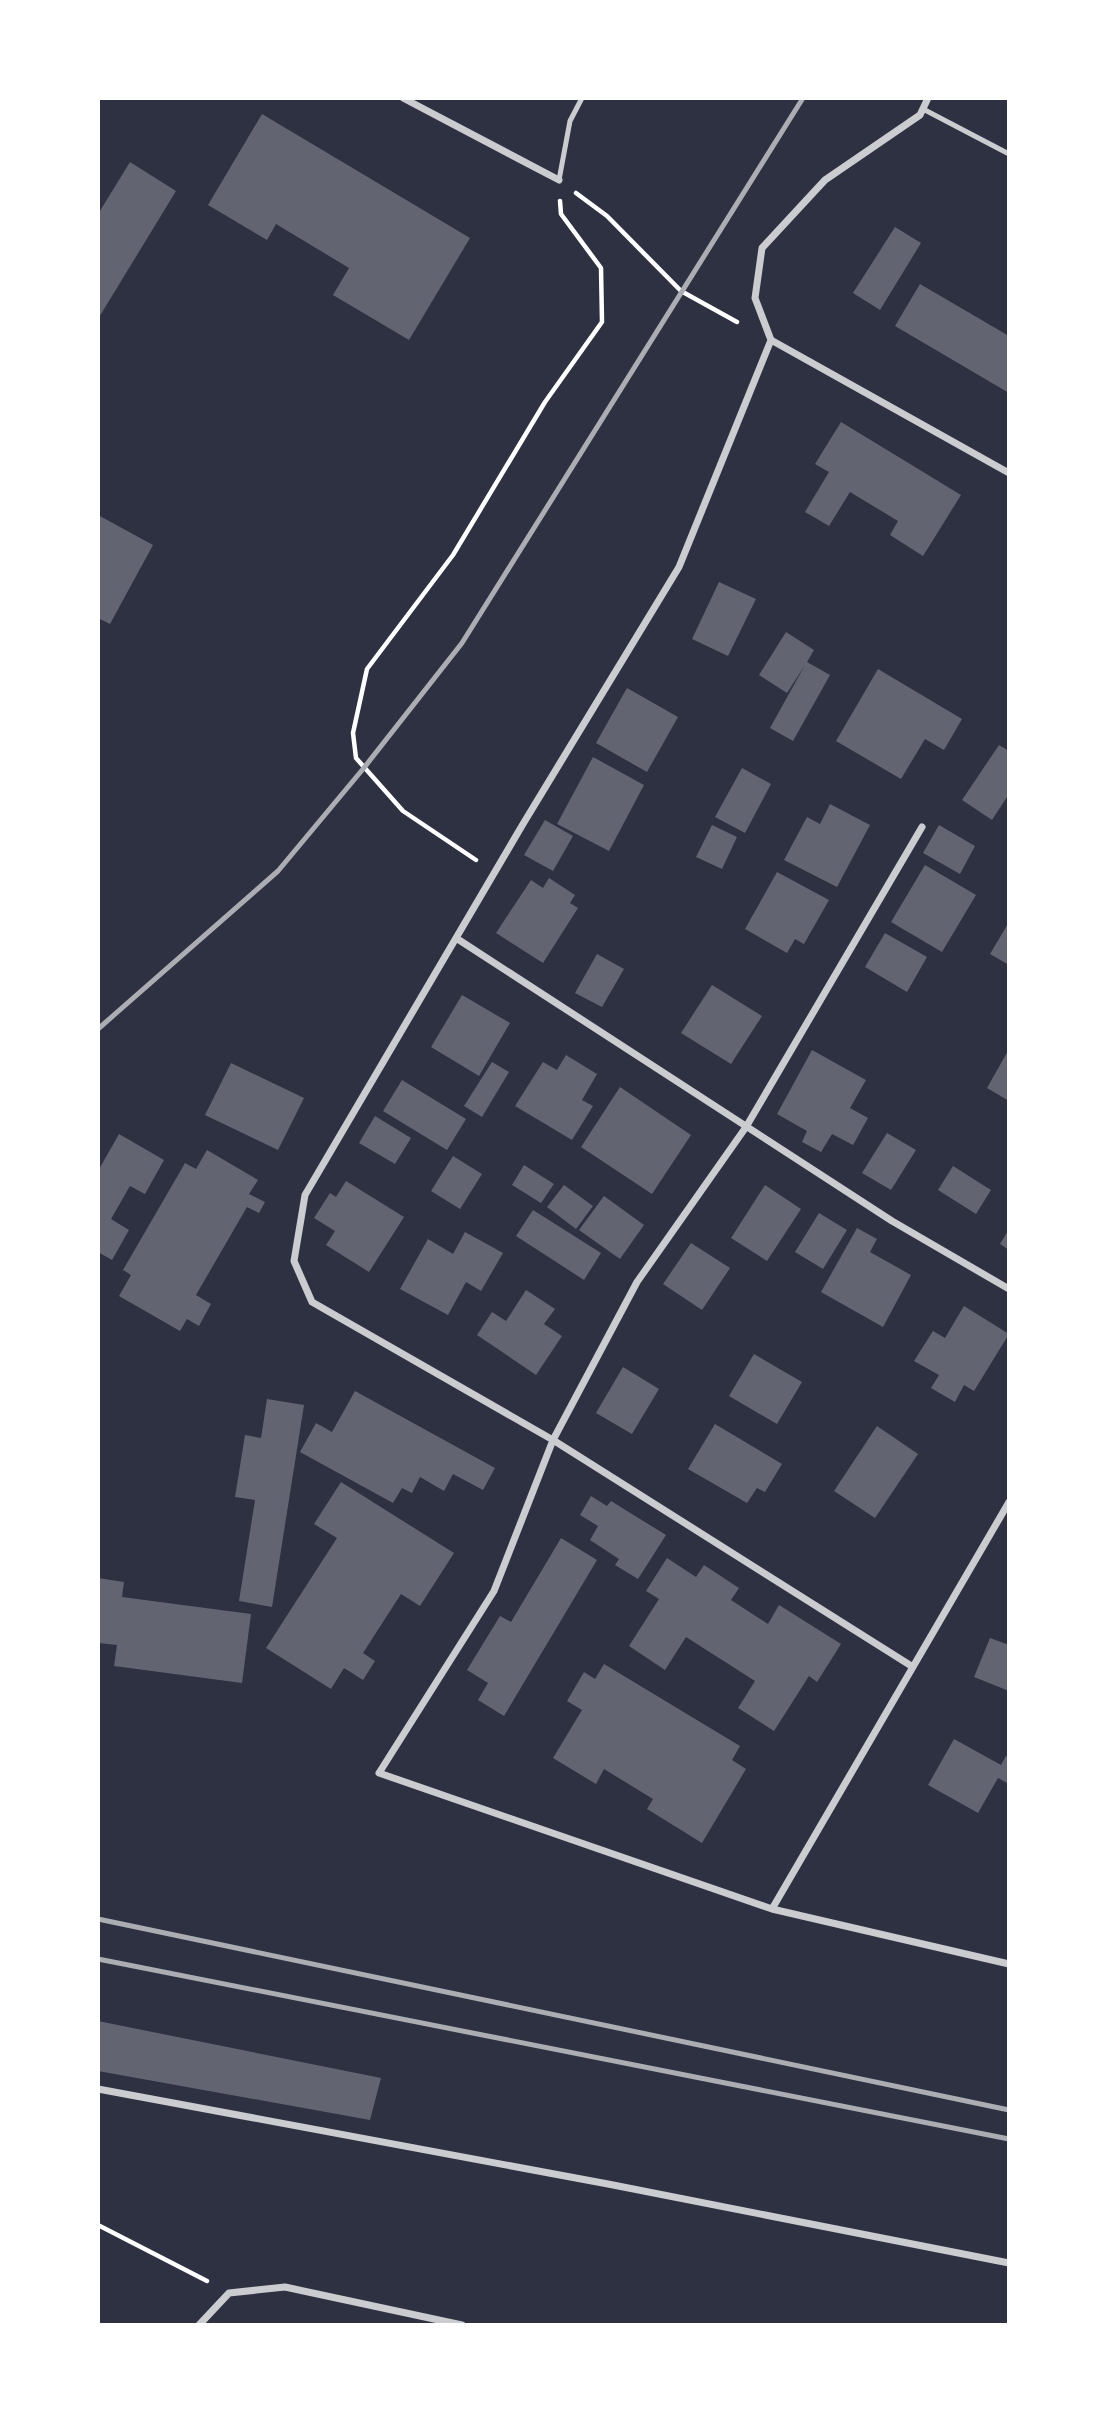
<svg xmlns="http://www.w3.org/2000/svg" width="1107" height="2423" font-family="'Fira Sans Condensed',sans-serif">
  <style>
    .building { fill: #626471 }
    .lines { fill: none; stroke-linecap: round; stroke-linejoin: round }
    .path { stroke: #fff; stroke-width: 4.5 }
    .service { stroke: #caccd0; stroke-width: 5 }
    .minor { stroke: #caccd0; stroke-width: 7 }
    .rail { stroke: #abadb3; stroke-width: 5 }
  </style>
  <rect width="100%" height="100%" fill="#2d3142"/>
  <!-- building -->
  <path class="building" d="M262,114L470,238L409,340L333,295L349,268L276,224L267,240L208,205Z
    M130,162L176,191L98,319V214Z
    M895,227L921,243L880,310L853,293Z
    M920,284L1009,336V393L895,326Z
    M841,422L961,495L923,556L890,535L898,521L850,492L829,526L805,512L829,472L815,464Z
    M98,515L153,545L110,624L98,618Z
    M719,582L756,599L728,656L692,639Z
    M786,632L814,650L807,662L830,675L793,741L770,728L805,665L787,693L759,675Z
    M878,669L962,719L944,750L925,739L901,779L836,741Z
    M627,688L678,717L647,772L596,743Z
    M999,745L1009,751V794L992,820L962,800Z
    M593,757L644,785L609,851L557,824Z
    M742,768L771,784L745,833L715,817Z
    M830,804L870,825L837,887L784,860L807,817L820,824Z
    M545,820L573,836L553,871L524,855Z
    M712,825L737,837L722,869L696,857Z
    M939,825L975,846L960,874L923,853Z
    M925,865L976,895L942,952L891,922Z
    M777,872L829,900L804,944L795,939L787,953L745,929Z
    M549,878L575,895L570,903L578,908L543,963L496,933L531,880L543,888Z
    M1009,922V965L990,954Z
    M885,933L927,957L907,992L865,967Z
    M597,954L624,969L602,1007L575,993Z
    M712,985L762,1016L731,1064L681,1033Z
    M462,995L510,1023L479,1076L431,1047Z
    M1009,1049V1101L987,1088Z
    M812,1050L866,1080L850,1108L868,1118L853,1145L832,1134L821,1152L802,1142L807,1131L777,1114Z
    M566,1055L597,1074L582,1100L593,1106L572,1140L515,1106L543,1062L557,1070Z
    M492,1062L509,1072L482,1117L464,1106Z
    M231,1063L304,1098L278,1150L205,1115Z
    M402,1080L466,1119L447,1150L383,1111Z
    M620,1087L691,1135L652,1194L581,1147Z
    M375,1116L411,1138L395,1164L359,1143Z
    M887,1133L916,1150L891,1190L862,1173Z
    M119,1134L164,1160L145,1194L130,1186L111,1219L129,1230L112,1260L98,1252V1171Z
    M207,1150L258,1180L249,1194L265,1202L259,1213L247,1207L196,1295L211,1304L199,1326L187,1319L180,1331L119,1296L131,1275L123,1270L185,1163L196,1169Z
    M453,1156L482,1174L460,1209L431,1191Z
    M524,1165L554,1184L541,1203L512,1185Z
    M953,1166L991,1190L976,1214L938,1190Z
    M346,1181L404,1217L369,1272L326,1245L335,1231L314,1218L330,1193L336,1197Z
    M564,1185L593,1206L576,1229L547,1207Z
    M765,1185L801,1209L767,1261L731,1238Z
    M604,1196L644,1225L620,1259L579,1230Z
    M533,1210L601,1253L584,1280L516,1236Z
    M819,1213L847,1230L823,1269L795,1252Z
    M857,1228L877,1239L870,1252L911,1275L883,1327L821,1292Z
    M1009,1229V1250L1000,1244Z
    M465,1232L503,1253L481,1291L466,1282L448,1315L400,1289L428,1239L453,1254Z
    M691,1243L730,1268L702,1310L663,1284Z
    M526,1290L555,1309L544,1324L562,1336L536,1375L477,1335L492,1312L506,1321Z
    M964,1306L1009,1334L974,1391L964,1385L955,1402L931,1388L939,1375L914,1361L933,1331L945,1338Z
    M754,1354L802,1382L777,1424L729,1396Z
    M623,1367L659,1389L632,1434L596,1413Z
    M355,1391L495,1468L483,1490L453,1474L444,1491L420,1477L412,1493L402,1488L393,1503L300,1452L316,1423L332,1432Z
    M267,1399L304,1405L272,1607L239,1601L255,1500L235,1497L245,1435L261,1438Z
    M715,1424L782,1464L765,1492L757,1488L747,1503L688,1469Z
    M877,1426L918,1454L875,1518L834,1491Z
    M341,1482L454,1553L420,1606L401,1594L363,1653L375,1661L363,1680L344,1668L331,1689L266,1648L337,1538L314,1524Z
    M591,1496L607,1506L611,1501L666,1535L638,1579L615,1565L619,1559L590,1540L598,1526L580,1515Z
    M561,1538L597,1560L504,1716L478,1700L488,1683L467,1670L500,1616L511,1622Z
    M667,1558L696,1577L704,1565L739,1588L731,1600L768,1624L779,1605L841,1644L817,1682L809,1676L774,1731L738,1708L755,1681L686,1637L665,1670L629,1646L659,1599L646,1591Z
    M98,1578L124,1582L122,1597L251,1614L242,1683L114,1666L117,1645L98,1643Z
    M990,1638L1009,1645V1691L974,1677Z
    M604,1664L740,1746L732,1760L746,1769L702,1843L647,1809L653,1799L604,1769L596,1784L553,1758L582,1710L567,1701L584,1672L595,1679Z
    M954,1739L1001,1765L1006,1756L1009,1757V1784L998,1778L978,1813L928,1785Z
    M98,2021L381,2078L370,2120L98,2071Z"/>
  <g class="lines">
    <!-- path -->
    <path class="path" d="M576,193L607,216L681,291L737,322
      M476,860L403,811L356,758L353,733L367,669L453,555L545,402L602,322L601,268L561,214L560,201
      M98,2225L207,2281"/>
    <!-- service -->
    <path class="service" d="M923,109L1009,154
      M559,180L570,121L582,98"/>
    <!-- minor -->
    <path class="minor" d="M403,98L559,180
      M928,98L920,115L825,180L762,248L755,298L771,340L1009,473
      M771,340L679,567L523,824L305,1195L294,1261L312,1302L553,1440L913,1667
      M922,827L746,1127L637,1282L553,1440L494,1591L379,1773L772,1909L1009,1964
      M456,938L892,1221L1009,1289
      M772,1909L1009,1502
      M98,2089L608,2184L1009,2263
      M199,2325L229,2293L285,2287L462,2325"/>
    <!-- rail -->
    <path class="rail" d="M98,1029L278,871L363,769L462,643L803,98
      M98,1919L1009,2110
      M98,1959L1009,2139"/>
  </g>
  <!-- border -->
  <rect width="1107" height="2423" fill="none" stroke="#ffffff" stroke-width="200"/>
</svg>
